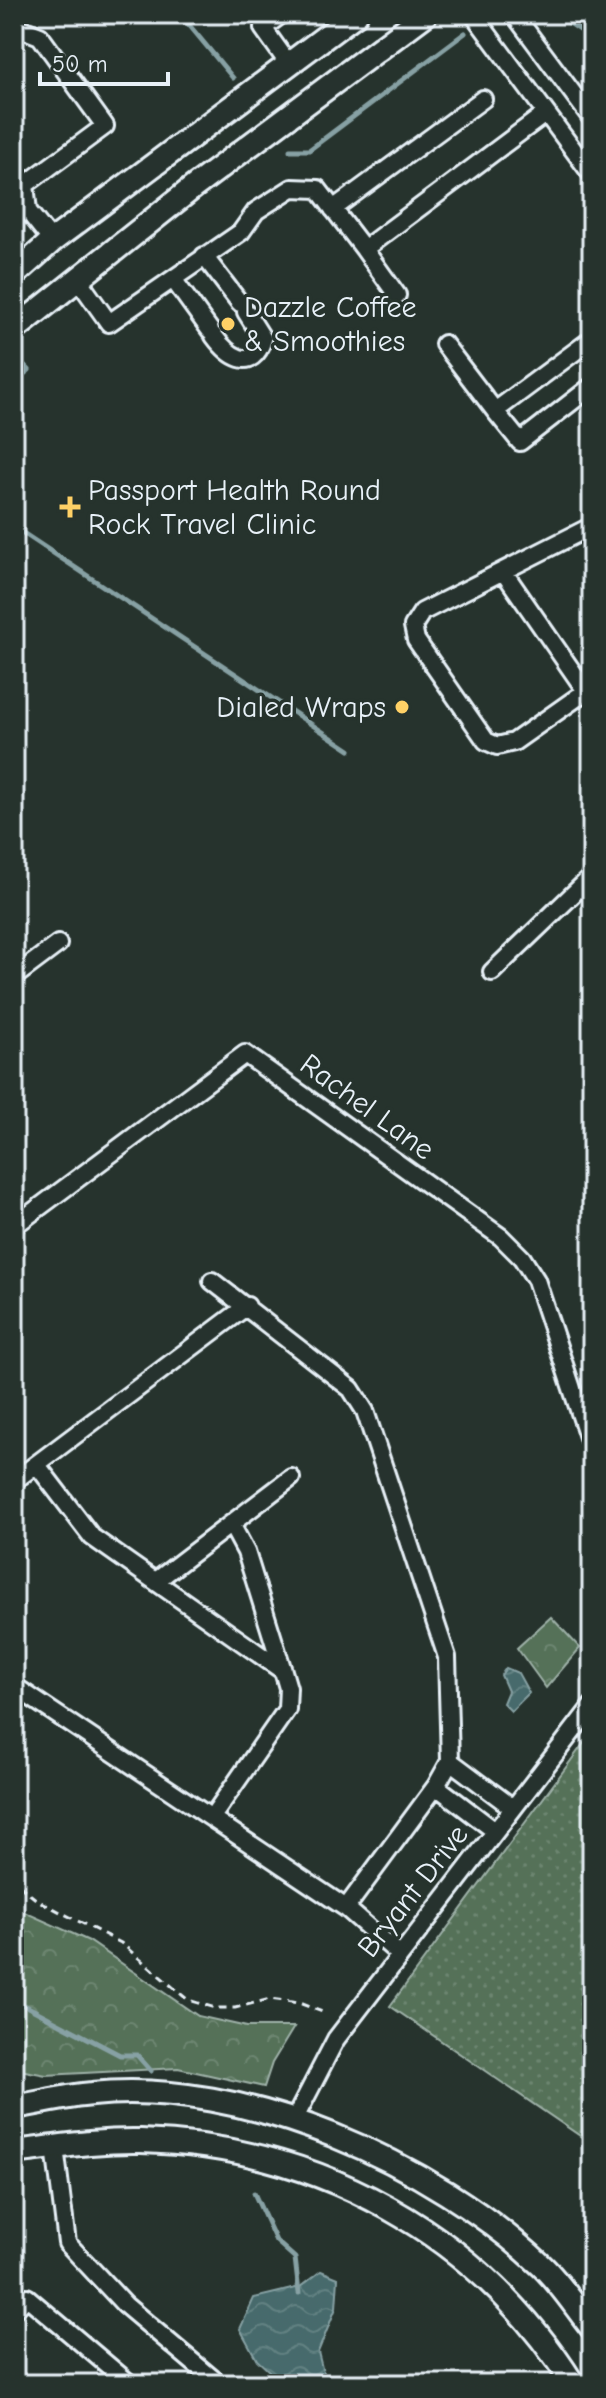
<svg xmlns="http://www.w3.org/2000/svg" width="606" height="2398" font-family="'Comic Neue',sans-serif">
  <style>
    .grass { fill: url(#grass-dots); stroke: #9eb1a8; stroke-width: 2 }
    .forest { fill: url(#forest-crowns); stroke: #9eb1a8; stroke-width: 2 }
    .water { fill: url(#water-waves); stroke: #87a1a4; stroke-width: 2 }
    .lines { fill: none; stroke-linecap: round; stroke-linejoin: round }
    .stream { stroke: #87a1a4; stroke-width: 5 }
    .minor-casing { stroke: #e8f1f8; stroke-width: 22 }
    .major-casing { stroke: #e8f1f8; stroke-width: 28 }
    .path { stroke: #e8f1f8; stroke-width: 3; stroke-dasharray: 8 6; stroke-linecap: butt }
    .minor { stroke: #26332d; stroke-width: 16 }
    .major { stroke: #26332d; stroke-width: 22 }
    .poi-dot { fill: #ffd166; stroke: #26332d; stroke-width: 3 }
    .labels { text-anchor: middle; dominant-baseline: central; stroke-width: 7; stroke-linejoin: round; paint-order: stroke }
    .poi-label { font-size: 30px; fill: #e8f1f8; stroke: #26332d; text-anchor: start }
    .street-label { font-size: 30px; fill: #e8f1f8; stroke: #26332d }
  </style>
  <defs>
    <pattern id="grass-dots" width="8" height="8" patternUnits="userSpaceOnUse" patternTransform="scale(2)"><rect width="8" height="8" fill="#557158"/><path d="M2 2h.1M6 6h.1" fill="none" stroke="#6d8671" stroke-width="1.8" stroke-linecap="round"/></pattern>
    <pattern id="forest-crowns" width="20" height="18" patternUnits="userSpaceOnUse" patternTransform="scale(2)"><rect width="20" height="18" fill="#557158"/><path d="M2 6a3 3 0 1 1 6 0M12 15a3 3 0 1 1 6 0" fill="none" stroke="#6d8671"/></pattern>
    <pattern id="water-waves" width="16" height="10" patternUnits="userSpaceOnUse" patternTransform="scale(2)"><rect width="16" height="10" fill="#476b6c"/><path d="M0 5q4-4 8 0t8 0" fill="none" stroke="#628182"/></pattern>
  </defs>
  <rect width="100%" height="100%" fill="#26332d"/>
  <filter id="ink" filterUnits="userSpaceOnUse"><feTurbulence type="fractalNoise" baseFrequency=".0125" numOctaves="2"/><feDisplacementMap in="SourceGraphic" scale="16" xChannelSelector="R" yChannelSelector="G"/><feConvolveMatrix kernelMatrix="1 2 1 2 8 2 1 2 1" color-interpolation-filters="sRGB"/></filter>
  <g filter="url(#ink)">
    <!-- grass -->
    <path class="grass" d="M592,1732V2144L390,2006Z"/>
    <!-- forest -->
    <path class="forest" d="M551,1617L580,1648L546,1688L517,1648Z
      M14,1899L24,1912L89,1941L198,2016L247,2027H294L272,2063L264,2087L178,2068L46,2075L14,2069Z"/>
    <!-- water -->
    <path class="water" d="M506,1668L518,1673L529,1693L511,1711L503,1703L508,1691L501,1675Z
      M321,2271L338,2278L336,2308L318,2352L326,2384H283L257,2360L240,2329L254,2298L300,2287Z"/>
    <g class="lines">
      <!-- stream -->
      <path class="stream" d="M180,14L233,78
        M556,14L592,38
        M290,150H309L465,33
        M14,382L29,370L24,365
        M14,527L350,750
        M14,2003L24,2005L120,2055H137L151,2071
        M254,2193L276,2241L295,2258L299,2293"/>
      <!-- minor casing -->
      <g class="minor-casing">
        <path id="minor" d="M264,14L263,28L288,63
          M473,14L592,175
          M514,14L592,119
          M263,28L282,14
          M14,35L22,29L40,36L105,126L25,185
          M14,170L25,185L28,211L52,241
          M333,209L483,99
          M364,249L397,295
          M204,256L240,303
          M77,278L109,323L241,232L256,211L292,188L318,189L364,249L546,113
          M173,279L210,330
          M214,336C228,355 252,375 263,339L246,312
          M592,339L495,411L520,442L592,386
          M444,344L495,411
          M592,526L422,612L413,626L416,640L486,741L497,746L514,742L592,687
          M503,571L586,691
          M492,972L592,876
          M14,977L58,944
          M14,1226L245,1054L501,1237L522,1258L536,1280L592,1449
          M212,1281L351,1389L365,1411L447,1657L450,1761L436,1786L346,1908
          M37,1465L92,1537L283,1671L288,1688L287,1709L212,1817
          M14,1481L247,1306
          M231,1524L246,1552L283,1671
          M156,1581L291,1478
          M14,1686L346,1908L400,1955
          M450,1761L513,1808
          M436,1786L495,1831
          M294,2120L336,2039L592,1706
          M55,2147L67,2243L125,2305L219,2384
          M14,2310L27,2297L130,2384"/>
      </g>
      <!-- major casing -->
      <g class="major-casing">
        <path id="major" d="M14,275L52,241L356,14
          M14,330L195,186L426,14
          M14,2107C40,2103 66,2096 92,2094C245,2078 433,2163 542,2266C561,2284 576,2308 592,2328
          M14,2152C56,2147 98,2140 141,2141C319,2146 479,2234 573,2384"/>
      </g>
      <!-- path -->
      <path class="path" d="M14,1871L22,1888L37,1900L121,1943L188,2000L215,2008H235L270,1999L299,2003L325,2013"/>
      <!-- minor -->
      <use href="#minor" class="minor"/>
      <!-- major -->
      <use href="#major" class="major"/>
    </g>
  </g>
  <!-- markers -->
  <g class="poi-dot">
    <circle cx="228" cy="324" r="8"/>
    <path d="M66 495h8v8h8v8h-8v8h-8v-8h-8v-8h8z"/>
    <circle cx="402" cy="707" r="8"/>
  </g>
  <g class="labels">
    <!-- poi labels -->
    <g class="poi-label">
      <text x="244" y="307">Dazzle Coffee<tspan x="244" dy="34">&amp; Smoothies</tspan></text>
      <text x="88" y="490">Passport Health Round<tspan x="88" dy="34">Rock Travel Clinic</tspan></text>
      <text x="386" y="707" text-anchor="end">Dialed Wraps</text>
    </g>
    <!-- street labels -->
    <g class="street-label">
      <text transform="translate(367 1107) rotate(36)">Rachel Lane</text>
      <text transform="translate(413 1891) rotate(-52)">Bryant Drive</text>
    </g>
  </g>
  <!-- margin -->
  <rect width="606" height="2398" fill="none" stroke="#26332d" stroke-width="48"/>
  <rect x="24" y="24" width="558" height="2350" fill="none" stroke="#e8f1f8" stroke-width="3" filter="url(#ink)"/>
  <!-- scale -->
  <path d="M40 72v12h128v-12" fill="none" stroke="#e8f1f8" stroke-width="4"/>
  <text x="52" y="72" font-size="24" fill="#e8f1f8" stroke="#26332d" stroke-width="6" paint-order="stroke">50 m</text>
</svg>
